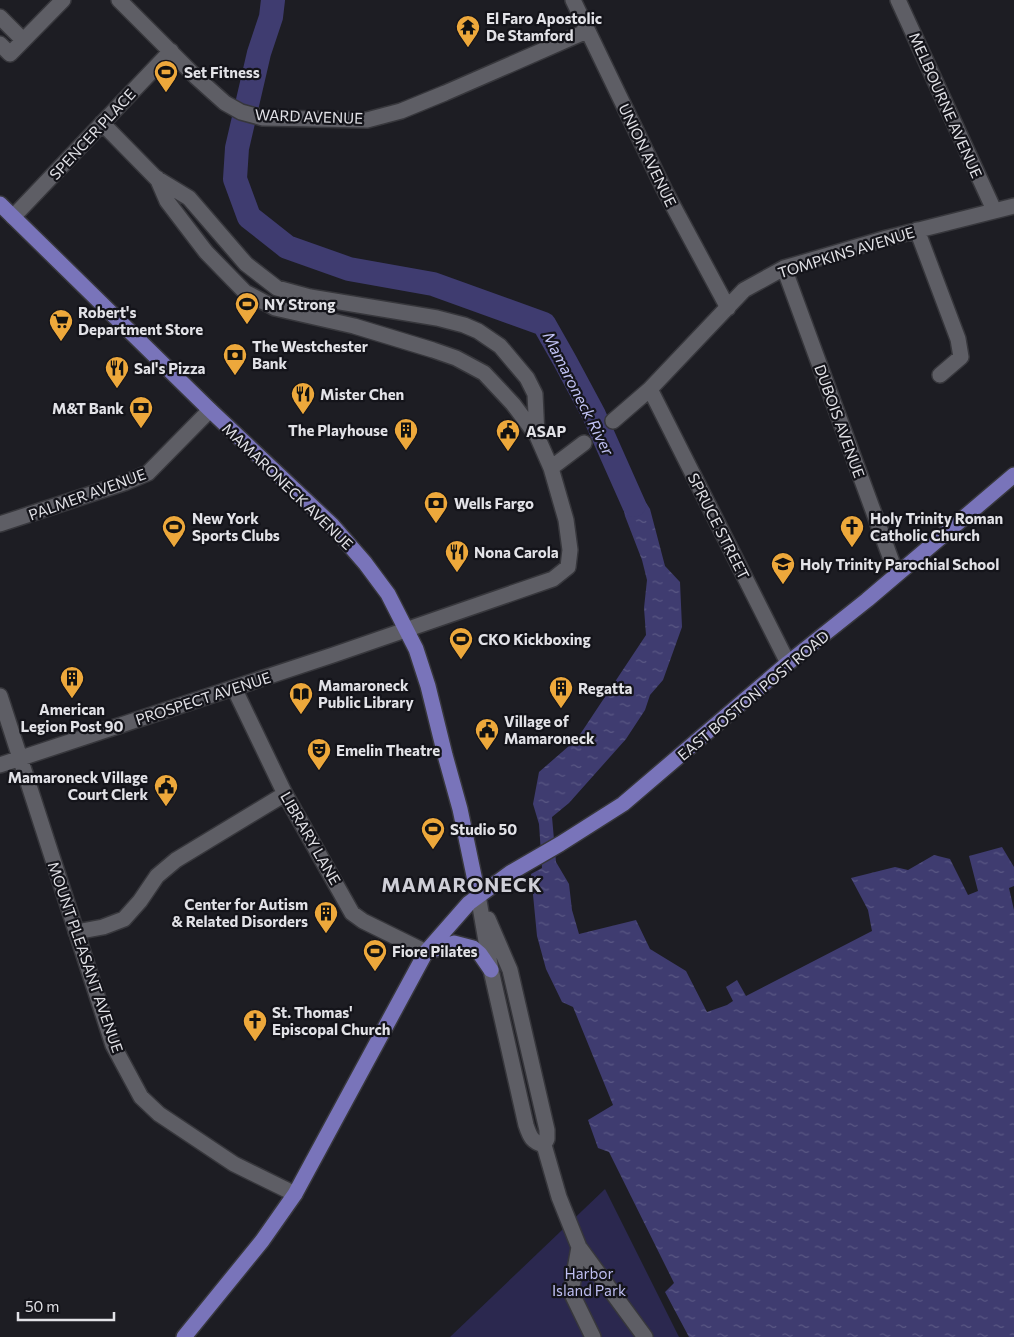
<svg xmlns="http://www.w3.org/2000/svg" width="1014" height="1337" font-family="Commissioner,sans-serif">
  <style>
    .green { fill: #2b284f }
    .water { fill: url(#water-ripples) }
    .lines { fill: none; stroke-linecap: round; stroke-linejoin: round }
    .river { stroke: #3f3c70; stroke-width: 24 }
    .minor-casing { stroke: #37373c; stroke-width: 18 }
    .major-casing { stroke: #37373c; stroke-width: 18 }
    .minor { stroke: #5e5e65; stroke-width: 15 }
    .major { stroke: #7974ba; stroke-width: 15 }
    .labels { text-anchor: middle; dominant-baseline: central; stroke-width: 4.5; stroke-linejoin: round; paint-order: stroke }
    .poi-label { font-size: 15px; font-weight: bold; fill: #e2e2e7; stroke: #14141a; text-anchor: start }
    .street-label { font-size: 15px; fill: #e2e2e7; stroke: #14141a }
    .park-label { font-size: 15px; fill: #bfbff2; stroke: #14141a }
    .water-label { font-size: 16px; font-style: italic; fill: #c2c3f5; stroke: #14141a }
    .district-label { font-size: 20px; font-weight: bold; letter-spacing: 1px; fill: #cfcfd7; stroke: #14141a }
  </style>
  <defs>
    <pattern id="water-ripples" width="26" height="14" patternUnits="userSpaceOnUse" patternTransform="scale(1.25)"><rect width="26" height="14" fill="#3f3c70"/><path d="M2 4q2-2 4 0t4 0M15 11q2-2 4 0t4 0" fill="none" stroke="#5a5884"/></pattern>
  </defs>
  <rect width="100%" height="100%" fill="#1d1d23"/>
  <!-- green -->
  <path class="green" d="M605,1189L679,1337H450Z"/>
  <!-- water -->
  <path class="water" d="M626,471L650,509L665,566L680,582L682,627L663,680L650,695L645,710L626,739L569,803L552,817L556,862L569,884L572,910L579,934L636,920L650,949L686,971L707,1012L727,1005L733,1001L726,987L737,980L746,996L872,931L868,910L851,878L895,867L908,870L934,855L950,859L968,895L978,891L969,856L1002,847L1014,867V886L1009,888L1014,910V1337H689L665,1292L674,1283L609,1152L598,1148L588,1120L613,1105L573,1007L562,1002L546,969L537,936L531,874L542,868L539,824L533,804L539,772L577,739L646,635L644,608L647,580L642,560L625,516L618,481Z"/>
  <g class="lines">
    <!-- river -->
    <path class="river" d="M273,0L271,17L259,53L237,148L235,179L249,217L287,247L349,269L433,284L544,324L565,361L594,415L634,505"/>
    <!-- minor casing -->
    <g class="minor-casing">
      <path id="minor" d="M119,0L196,77L225,103L241,112L263,118L367,120L401,111L445,93L587,31
        M573,0L664,189L728,308
        M898,0L994,210
        M0,17L23,40
        M0,44L10,54L63,0
        M157,178L167,201L206,252L245,292L275,308L354,326L433,350L456,358L484,373L513,404L537,436
        M13,217L171,51
        M917,230L958,339L961,357L940,375
        M784,268L896,573
        M650,389L788,663
        M613,421L650,389L744,290L784,268L887,238L1014,206
        M551,468L584,443
        M0,524L124,483L148,473L210,410
        M234,688L285,794L352,913L363,921L426,952
        M0,696L113,1045L141,1097L159,1114L234,1164L295,1194
        M0,765L333,655L553,579L568,567L570,550L566,520L551,468L537,436L535,394L527,378L500,346L478,331L464,325L437,318L310,297L277,288L246,264L189,198L156,178L102,123
        M478,895L491,970L526,1125C530,1137 532,1142 544,1145
        M488,919L510,970L547,1130V1139L544,1145
        M76,932L103,927L124,919L140,901L157,876L176,860L285,794
        M544,1145L559,1197L579,1247L645,1337
        M579,1247L571,1292L593,1337"/>
    </g>
    <!-- major casing -->
    <g class="major-casing">
      <path id="major" d="M0,204L210,410L332,525L365,563L388,594L416,649L428,686L445,755L460,809L478,895
        M427,952L454,943L473,948L480,954L491,970
        M184,1337L262,1241L295,1194L426,952L469,903L510,873L560,844L623,804L788,663L867,600L1014,475"/>
    </g>
    <!-- minor -->
    <use href="#minor" class="minor"/>
    <!-- major -->
    <use href="#major" class="major"/>
  </g>
  <!-- icons -->
  <defs>
    <g id="temple-pin" transform="scale(1.25)"><path d="M0 17L-7.5 6A9.5 9.5 0 1 1 7.5 6Z" fill="#eda83b" stroke="#14141a"/><path d="M0-6L5-2H3V0L6.5 2.5H4V6H1.5V3h-3V6H-4V2.5H-6.5L-3 0V-2H-5Z" fill="#111"/></g>
    <g id="stadium-pin" transform="scale(1.25)"><path d="M0 17L-7.5 6A9.5 9.5 0 1 1 7.5 6Z" fill="#eda83b" stroke="#14141a"/><path d="M0-5a6.5 5 0 1 0 0 10a6.5 5 0 1 0 0-10ZM-3.5-1.8h7v3.6h-7Z" fill="#111"/></g>
    <g id="supermarket-pin" transform="scale(1.25)"><path d="M0 17L-7.5 6A9.5 9.5 0 1 1 7.5 6Z" fill="#eda83b" stroke="#14141a"/><path d="M-6-5.5h2.5l.6 2H6L4.5 2H-2.5L-4.4-4H-6ZM-1.5 3.2a1.3 1.3 0 1 0 .1 0ZM3 3.2a1.3 1.3 0 1 0 .1 0Z" fill="#111"/></g>
    <g id="bank-pin" transform="scale(1.25)"><path d="M0 17L-7.5 6A9.5 9.5 0 1 1 7.5 6Z" fill="#eda83b" stroke="#14141a"/><path d="M-6-4H6V4H-6ZM0-2.3a2.3 2.3 0 1 0 0 4.6a2.3 2.3 0 1 0 0-4.6Z" fill="#111"/></g>
    <g id="restaurant-pin" transform="scale(1.25)"><path d="M0 17L-7.5 6A9.5 9.5 0 1 1 7.5 6Z" fill="#eda83b" stroke="#14141a"/><path d="M-5-6h1v4h1v-4h1v4h1v-4h1v5L-1.5 .5V6h-2V.5L-5-1ZM5-6V6H3V1.5H1.5Q1.5-4 5-6Z" fill="#111"/></g>
    <g id="building-pin" transform="scale(1.25)"><path d="M0 17L-7.5 6A9.5 9.5 0 1 1 7.5 6Z" fill="#eda83b" stroke="#14141a"/><path d="M-4-6H4V6H1V3H-1V6H-4ZM-2.5-4.3h1.7v1.8h-1.7ZM.8-4.3h1.7v1.8H.8ZM-2.5-1h1.7V.8h-1.7ZM.8-1h1.7V.8H.8Z" fill="#111"/></g>
    <g id="civic-pin" transform="scale(1.25)"><path d="M0 17L-7.5 6A9.5 9.5 0 1 1 7.5 6Z" fill="#eda83b" stroke="#14141a"/><path d="M-.6-6.5H3V-4.5H.6V-3L4-1V1h2V6H-6V1h2V-1L-.6-3ZM-1.2 2.5V6h2.4V2.5Z" fill="#111"/></g>
    <g id="church-pin" transform="scale(1.25)"><path d="M0 17L-7.5 6A9.5 9.5 0 1 1 7.5 6Z" fill="#eda83b" stroke="#14141a"/><path d="M-1.2-6h2.4v3.5h3.3v2.4h-3.3V6h-2.4V-.1h-3.3v-2.4h3.3Z" fill="#111"/></g>
    <g id="school-pin" transform="scale(1.25)"><path d="M0 17L-7.5 6A9.5 9.5 0 1 1 7.5 6Z" fill="#eda83b" stroke="#14141a"/><path d="M0-5L7-2L0 1L-7-2ZM-4 1L0 2.5L4 1V4Q0 6-4 4Z" fill="#111"/></g>
    <g id="library-pin" transform="scale(1.25)"><path d="M0 17L-7.5 6A9.5 9.5 0 1 1 7.5 6Z" fill="#eda83b" stroke="#14141a"/><path d="M-6-4Q-3-5.5-.7-3.5V5Q-3 3-6 4ZM6-4Q3-5.5 .7-3.5V5Q3 3 6 4Z" fill="#111"/></g>
    <g id="theatre-pin" transform="scale(1.25)"><path d="M0 17L-7.5 6A9.5 9.5 0 1 1 7.5 6Z" fill="#eda83b" stroke="#14141a"/><path d="M-5-5.5Q0-4 5-5.5V0Q5 5 0 6Q-5 5-5 0ZM-3.3-2.5H-1v1.5H-3.3ZM1-2.5H3.3v1.5H1ZM-2.8 1Q0 5.5 2.8 1Z" fill="#111"/></g>
  </defs>
  <g fill-rule="evenodd">
    <use href="#temple-pin" x="468" y="27"/>
    <use href="#stadium-pin" x="166" y="72"/>
    <use href="#stadium-pin" x="247" y="304"/>
    <use href="#supermarket-pin" x="61" y="321"/>
    <use href="#bank-pin" x="235" y="355"/>
    <use href="#restaurant-pin" x="117" y="368"/>
    <use href="#restaurant-pin" x="303" y="394"/>
    <use href="#bank-pin" x="141" y="408"/>
    <use href="#building-pin" x="406" y="430"/>
    <use href="#civic-pin" x="508" y="431"/>
    <use href="#bank-pin" x="436" y="503"/>
    <use href="#stadium-pin" x="174" y="527"/>
    <use href="#church-pin" x="852" y="527"/>
    <use href="#restaurant-pin" x="457" y="552"/>
    <use href="#school-pin" x="783" y="564"/>
    <use href="#stadium-pin" x="461" y="639"/>
    <use href="#building-pin" x="72" y="678"/>
    <use href="#building-pin" x="561" y="688"/>
    <use href="#library-pin" x="301" y="694"/>
    <use href="#civic-pin" x="487" y="730"/>
    <use href="#theatre-pin" x="319" y="750"/>
    <use href="#civic-pin" x="166" y="786"/>
    <use href="#stadium-pin" x="433" y="829"/>
    <use href="#building-pin" x="326" y="913"/>
    <use href="#stadium-pin" x="375" y="951"/>
    <use href="#church-pin" x="255" y="1021"/>
  </g>
  <g class="labels">
    <!-- poi labels -->
    <g class="poi-label">
      <text x="486" y="18">El Faro Apostolic<tspan x="486" dy="17">De Stamford</tspan></text>
      <text x="184" y="72">Set Fitness</text>
      <text x="264" y="304">NY Strong</text>
      <text x="78" y="312">Robert's<tspan x="78" dy="17">Department Store</tspan></text>
      <text x="252" y="346">The Westchester<tspan x="252" dy="17">Bank</tspan></text>
      <text x="134" y="368">Sal's Pizza</text>
      <text x="320" y="394">Mister Chen</text>
      <text x="124" y="408" text-anchor="end">M&amp;T Bank</text>
      <text x="388" y="430" text-anchor="end">The Playhouse</text>
      <text x="526" y="431">ASAP</text>
      <text x="454" y="503">Wells Fargo</text>
      <text x="192" y="518">New York<tspan x="192" dy="17">Sports Clubs</tspan></text>
      <text x="870" y="518">Holy Trinity Roman<tspan x="870" dy="17">Catholic Church</tspan></text>
      <text x="474" y="552">Nona Carola</text>
      <text x="800" y="564">Holy Trinity Parochial School</text>
      <text x="478" y="639">CKO Kickboxing</text>
      <text x="318" y="685">Mamaroneck<tspan x="318" dy="17">Public Library</tspan></text>
      <text x="578" y="688">Regatta</text>
      <text x="72" y="709" text-anchor="middle">American<tspan x="72" dy="17">Legion Post 90</tspan></text>
      <text x="504" y="721">Village of<tspan x="504" dy="17">Mamaroneck</tspan></text>
      <text x="336" y="750">Emelin Theatre</text>
      <text x="148" y="777" text-anchor="end">Mamaroneck Village<tspan x="148" dy="17">Court Clerk</tspan></text>
      <text x="450" y="829">Studio 50</text>
      <text x="308" y="904" text-anchor="end">Center for Autism<tspan x="308" dy="17">&amp; Related Disorders</tspan></text>
      <text x="392" y="951">Fiore Pilates</text>
      <text x="272" y="1012">St. Thomas'<tspan x="272" dy="17">Episcopal Church</tspan></text>
    </g>
    <!-- street labels -->
    <g class="street-label">
      <text transform="translate(946 105) rotate(66)">MELBOURNE AVENUE</text>
      <text transform="translate(309 116) rotate(2)">WARD AVENUE</text>
      <text transform="translate(92 134) rotate(-47)">SPENCER PLACE</text>
      <text transform="translate(648 155) rotate(64)">UNION AVENUE</text>
      <text transform="translate(846 252) rotate(-17)">TOMPKINS AVENUE</text>
      <text transform="translate(840 421) rotate(70)">DUBOIS AVENUE</text>
      <text transform="translate(288 486) rotate(44)">MAMARONECK AVENUE</text>
      <text transform="translate(87 494) rotate(-20)">PALMER AVENUE</text>
      <text transform="translate(719 526) rotate(63)">SPRUCE STREET</text>
      <text transform="translate(753 695) rotate(-40)">EAST BOSTON POST ROAD</text>
      <text transform="translate(203 698) rotate(-18)">PROSPECT AVENUE</text>
      <text transform="translate(311 838) rotate(60)">LIBRARY LANE</text>
      <text transform="translate(86 957) rotate(71)">MOUNT PLEASANT AVENUE</text>
    </g>
    <!-- park labels -->
    <g class="park-label">
      <text x="589" y="1273">Harbor<tspan x="589" dy="17">Island Park</tspan></text>
    </g>
    <!-- water labels -->
    <g class="water-label">
      <text transform="translate(579 393) rotate(63)">Mamaroneck River</text>
    </g>
    <!-- district labels -->
    <g class="district-label">
      <text x="462" y="884">MAMARONECK</text>
    </g>
  </g>
  <!-- scale -->
  <path d="M18 1312v8h96v-8" fill="none" stroke="#e2e2e7" stroke-width="2.5"/>
  <text x="25" y="1312" font-size="15" fill="#e2e2e7" stroke="#14141a" stroke-width="4" paint-order="stroke">50 m</text>
</svg>
